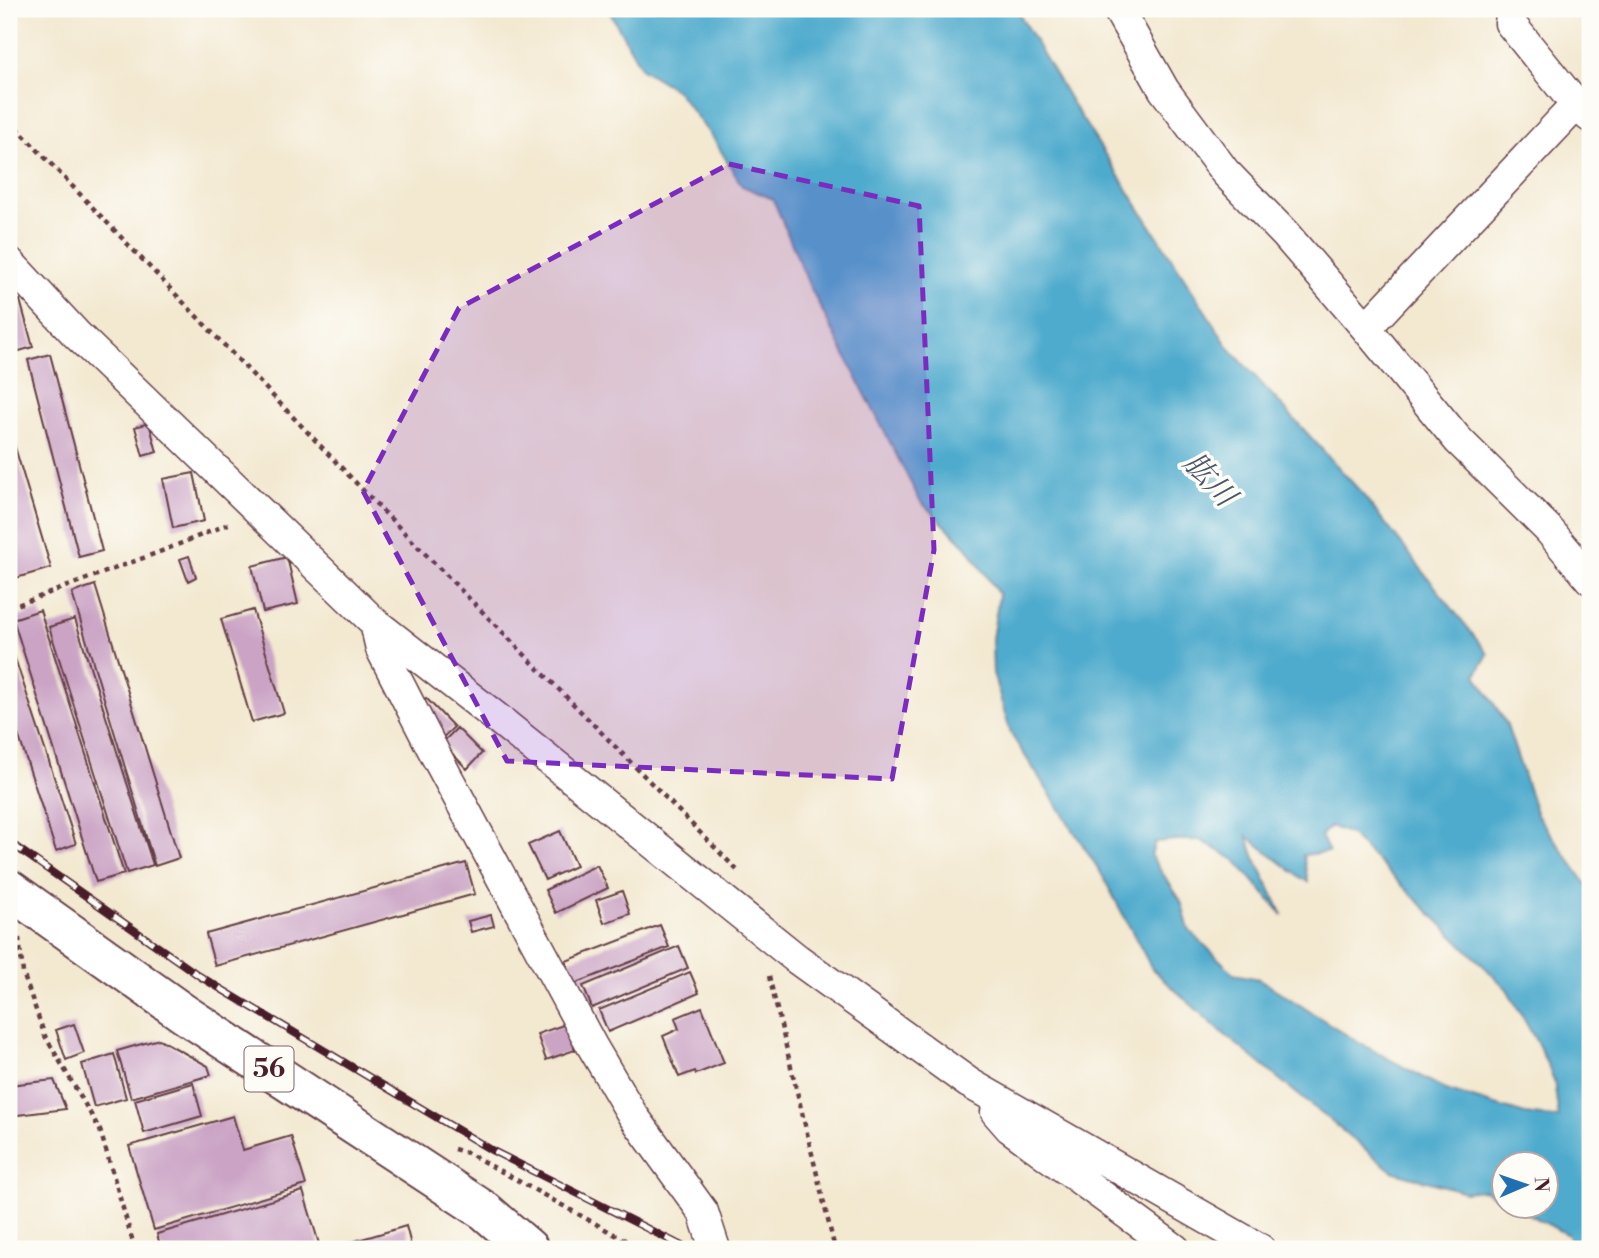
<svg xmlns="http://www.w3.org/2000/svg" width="1599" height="1258" font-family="'Libre Bodoni','Noto Serif JP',serif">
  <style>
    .water { fill: #4fabcd; stroke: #4c657c; stroke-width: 2; fill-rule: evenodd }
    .building { fill: #caa3c5 }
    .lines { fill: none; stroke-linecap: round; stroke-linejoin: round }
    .minor-casing { stroke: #633d44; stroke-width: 33 }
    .trunk-casing { stroke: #633d44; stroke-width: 42 }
    .path { stroke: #633d44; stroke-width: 4.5; stroke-dasharray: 5 5; stroke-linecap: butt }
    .minor { stroke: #fff; stroke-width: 30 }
    .trunk { stroke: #fff; stroke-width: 38 }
    .rail-casing { stroke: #4a1f2b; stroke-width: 8 }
    .rail { stroke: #fdfcf7; stroke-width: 5; stroke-dasharray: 16; stroke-linecap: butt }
    .marked { fill: #7b2cbf; fill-opacity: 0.2; stroke: #7b2cbf; stroke-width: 5; stroke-dasharray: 14 9; stroke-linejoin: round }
    .labels { text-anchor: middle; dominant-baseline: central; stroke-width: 7; stroke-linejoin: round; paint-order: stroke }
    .shield { fill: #fdfcf7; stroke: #806168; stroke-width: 2 }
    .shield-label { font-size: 26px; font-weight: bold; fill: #4a1f2b }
    .water-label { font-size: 30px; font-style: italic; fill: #4c576c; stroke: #fdfcf7 }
  </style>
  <rect width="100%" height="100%" fill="#fdfcf7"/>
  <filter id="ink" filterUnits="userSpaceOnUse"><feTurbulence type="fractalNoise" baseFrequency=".0143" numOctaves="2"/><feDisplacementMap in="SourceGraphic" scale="14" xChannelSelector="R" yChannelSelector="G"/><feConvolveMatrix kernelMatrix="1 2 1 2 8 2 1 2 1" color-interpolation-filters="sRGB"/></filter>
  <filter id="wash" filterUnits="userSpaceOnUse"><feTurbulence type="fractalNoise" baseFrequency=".00686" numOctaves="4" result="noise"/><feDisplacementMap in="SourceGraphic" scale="28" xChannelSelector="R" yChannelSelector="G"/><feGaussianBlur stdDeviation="1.57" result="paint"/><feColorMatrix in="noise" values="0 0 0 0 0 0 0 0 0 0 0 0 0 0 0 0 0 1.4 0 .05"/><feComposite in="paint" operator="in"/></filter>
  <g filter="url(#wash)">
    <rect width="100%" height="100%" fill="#f3e8d0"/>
    <!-- water -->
    <path class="water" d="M608,9H1016L1072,103L1229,348L1359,490L1488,654L1476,675L1506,723L1537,815L1590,889V1249H1573L1568,1235L1514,1206H1546V1164H1504V1201L1484,1190L1465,1192L1392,1171L1218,1029L1152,969L1101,873L1011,734L993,673L992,639L999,595L967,547L920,501L809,285L773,199L742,186L715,141L676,90L642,69ZM1330,826L1350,834L1507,989L1539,1046L1554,1080L1559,1118L1525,1114L1446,1090L1361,1044L1259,979L1234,974L1189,930L1181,901L1151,856L1155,842L1177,840H1200L1235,860L1283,915L1255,858L1247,836L1297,875L1308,882L1303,855L1329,852L1321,836Z"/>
    <g id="blocks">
      <!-- building -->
      <path class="building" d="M20,300L33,347L9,354V303Z
        M50,354L102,551L79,557L28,360Z
        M149,423L157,452L143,456L135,427Z
        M9,427L51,568L9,580Z
        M194,473L204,521L173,528L163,479Z
        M189,556L196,577L188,581L180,559Z
        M287,557L298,604L263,612L252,566Z
        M95,585L179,858L155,866L72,593Z
        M40,610L124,874L96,882L13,619Z
        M253,610L284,713L252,722L221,619Z
        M75,619L153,865L127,873L49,627Z
        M9,640L76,844L56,851L9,706Z
        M426,698L454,727L437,743L416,708Z
        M457,728L482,753L467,769L442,743Z
        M560,831L576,866L545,880L528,845Z
        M466,863L475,894L215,966L206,934Z
        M597,865L608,888L556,913L545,890Z
        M622,891L630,914L604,923L596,900Z
        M491,915L494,926L471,932L468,921Z
        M660,925L669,947L574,984L566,961Z
        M679,946L688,968L592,1008L583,986Z
        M690,972L699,993L608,1032L599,1010Z
        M702,1007L724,1063L696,1074L695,1071L679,1077L663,1036L679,1029L675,1018Z
        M74,1024L84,1053L66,1060L56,1030Z
        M566,1024L575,1050L546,1060L537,1034Z
        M159,1039L208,1066L211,1075L131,1098L117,1051Z
        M114,1054L126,1098L94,1107L82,1064Z
        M54,1080L66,1109L9,1116V1085Z
        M193,1083L202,1116L144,1133L135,1100Z
        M233,1116L243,1150L291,1136L306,1185L154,1230L129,1146Z
        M303,1191L320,1247L314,1249H161L157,1234Z
        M406,1226L412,1249H328Z"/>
    </g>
  </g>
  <g filter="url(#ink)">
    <use href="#blocks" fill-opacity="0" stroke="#633d44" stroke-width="2"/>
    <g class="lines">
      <!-- minor casing -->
      <g class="minor-casing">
        <path id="minor" d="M1118,9L1164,90L1225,172L1285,234L1366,328L1458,440L1548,529L1590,579
          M1512,9L1510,23L1576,105L1590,117
          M9,262L76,334L375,623L497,718L797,959L969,1083L1260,1249
          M1366,328L1576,105
          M375,623L381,649L436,756L592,1046L632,1114L703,1212L715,1249
          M996,1112L1010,1128L1175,1249"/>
      </g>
      <!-- trunk casing -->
      <g class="trunk-casing">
        <path id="trunk" d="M9,889L183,1013L485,1211L529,1249"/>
      </g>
      <!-- path -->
      <path class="path" d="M9,120L380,508L737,870
        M9,608L167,549L231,523
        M19,938L23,973L45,1036L100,1130L135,1249
        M769,976L835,1249
        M454,1149L468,1153L641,1249"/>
      <!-- minor -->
      <use href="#minor" class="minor"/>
      <!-- trunk -->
      <use href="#trunk" class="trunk"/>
      <!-- rail casing -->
      <g class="rail-casing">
        <path id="rail" d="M9,842L201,977L493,1151L688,1249"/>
      </g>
      <!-- rail -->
      <use href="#rail" class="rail"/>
    </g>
  </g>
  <!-- marked area -->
  <path class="marked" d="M729,164L919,206L934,550L892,779L507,761L363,491L459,308Z"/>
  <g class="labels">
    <!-- shield labels -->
    <rect class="shield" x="244.5" y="1046.5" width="49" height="45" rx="5"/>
    <g class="shield-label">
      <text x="269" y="1069">56</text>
    </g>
    <!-- water labels -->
    <g class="water-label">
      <text transform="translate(1209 480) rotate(47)">肱川</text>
    </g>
  </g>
  <!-- margin -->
  <rect width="1599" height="1258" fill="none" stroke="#fdfcf7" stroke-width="35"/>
  <!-- north arrow -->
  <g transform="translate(1525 1185) rotate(88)"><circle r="33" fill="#fdfcf7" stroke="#b5a4a5" stroke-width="2"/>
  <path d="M0-5L12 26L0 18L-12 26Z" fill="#1f6fb2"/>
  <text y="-10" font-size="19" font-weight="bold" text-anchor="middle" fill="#4a1f2b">N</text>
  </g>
</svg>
